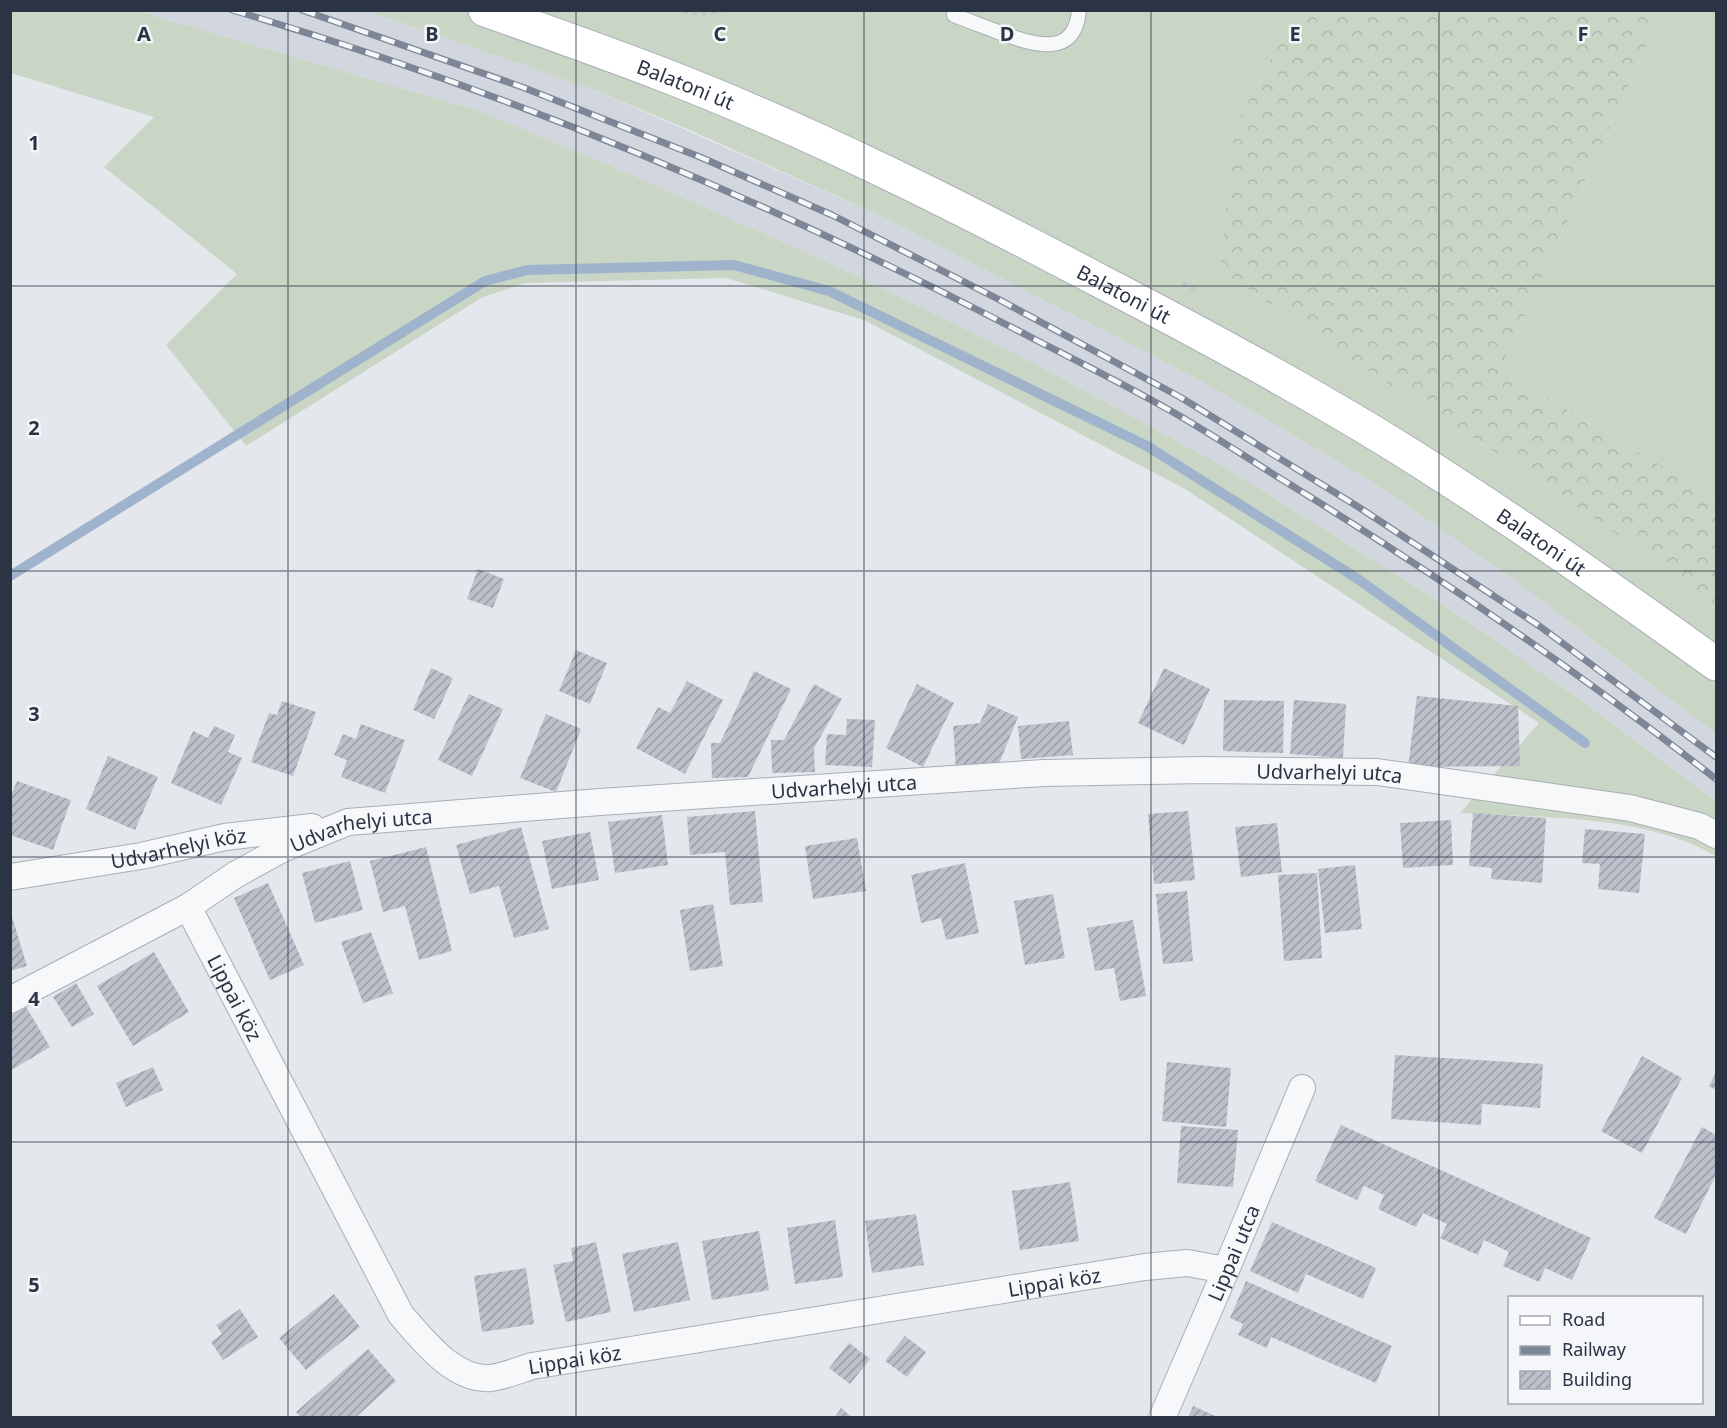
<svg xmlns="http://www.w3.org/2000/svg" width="1727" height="1428" font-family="'Noto Sans',sans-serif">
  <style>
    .built { fill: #d2d6de }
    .grass { fill: #c9d6c5 }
    .forest { fill: url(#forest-crowns) }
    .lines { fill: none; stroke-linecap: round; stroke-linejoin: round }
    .stream { stroke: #9fb4cc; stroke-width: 10 }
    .building { fill: url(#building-hatch) }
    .service-casing { stroke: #a9aeb7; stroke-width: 16 }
    .minor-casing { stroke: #a9aeb7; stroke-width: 28 }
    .secondary-casing { stroke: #a9aeb7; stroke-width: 35 }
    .path { stroke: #c2c5cb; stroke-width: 4; stroke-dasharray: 4.5 4.5; stroke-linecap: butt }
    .service { stroke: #f7f8fa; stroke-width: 14 }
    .minor { stroke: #f7f8fa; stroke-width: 26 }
    .secondary { stroke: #fff; stroke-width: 33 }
    .rail-casing { stroke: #7d8696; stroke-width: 7 }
    .rail { stroke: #f4f6f9; stroke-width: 4.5; stroke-dasharray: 14; stroke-linecap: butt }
    .grid { fill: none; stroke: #2b3445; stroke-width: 1.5; stroke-opacity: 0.55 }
    .labels { text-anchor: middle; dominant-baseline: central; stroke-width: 5; stroke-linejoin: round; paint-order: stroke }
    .street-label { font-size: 20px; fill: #2b3445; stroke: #f4f6f9 }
    .grid-label { font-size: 20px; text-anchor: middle; font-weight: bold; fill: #2b3445; stroke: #f4f6f9; stroke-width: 5; stroke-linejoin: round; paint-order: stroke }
  </style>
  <defs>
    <pattern id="forest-crowns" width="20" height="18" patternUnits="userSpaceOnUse" patternTransform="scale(1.5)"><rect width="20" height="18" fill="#c9d6c5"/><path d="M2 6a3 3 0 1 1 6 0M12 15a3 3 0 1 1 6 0" fill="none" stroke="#adb8ab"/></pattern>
    <pattern id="building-hatch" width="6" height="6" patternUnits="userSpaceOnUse" patternTransform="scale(1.5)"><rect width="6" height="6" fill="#bbc0ca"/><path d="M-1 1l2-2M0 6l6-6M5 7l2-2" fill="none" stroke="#989da6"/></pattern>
  </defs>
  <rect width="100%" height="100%" fill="#e4e7ec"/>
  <!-- built -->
  <path class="built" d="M137,11H368L592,89L881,216L1205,383L1374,483L1516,581L1716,734V801L1574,695L1427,594L1223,466L1024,358L832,264L602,162L476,110Z"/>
  <!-- grass -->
  <path class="grass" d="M10,11H137L476,110L602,162L832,264L1024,358L1223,466L1427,594L1574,695L1716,801V856C1645,814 1540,818 1460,813L1539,723L1185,489L864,320L726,278L525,283L481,298L246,446L166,345L237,274L104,167L154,117L11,73Z
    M368,11H1297L1234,128L1220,270L1374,375L1545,484L1661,566L1716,609V734L1516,581L1374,483L1205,383L881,216L692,131L592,89Z
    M1662,11H1716V498L1500,370Z"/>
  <!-- forest -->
  <path class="forest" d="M1297,10L1662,11L1500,370L1716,498V609L1661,566L1545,484L1374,375L1220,270L1234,128Z"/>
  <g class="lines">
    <!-- stream -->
    <path class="stream" d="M10,576L485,281L527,270L734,265L829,291L1147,446L1358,579L1585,743"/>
  </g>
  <!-- building -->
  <path class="building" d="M478,569L504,579L493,608L467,599Z
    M576,650L607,663L590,704L559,691Z
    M431,668L453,678L434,719L413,710Z
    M1164,668L1210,689L1184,745L1138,723Z
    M754,671L791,689L748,777L712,778L711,743H720Z
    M687,681L723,700L685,774L636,748L658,707L670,713Z
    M814,684L842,699L814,748L815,772L772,773L771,740H784Z
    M917,684L954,703L923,767L886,748Z
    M469,694L503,709L472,776L438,760Z
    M1417,696L1518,706L1520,766L1408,767Z
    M1224,700L1284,701L1283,753L1223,751Z
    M1294,700L1346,704L1343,758L1290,754Z
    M282,701L316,712L293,776L251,762L269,713L277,715Z
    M988,704L1018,717L998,766L956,769L953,726L980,723Z
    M546,714L581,729L556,792L520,778Z
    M847,719L875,720L872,767L825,765L827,734L846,735Z
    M1069,721L1073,755L1021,759L1018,726Z
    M361,724L405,740L385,793L341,777L347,760L334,755L343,734L356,739Z
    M214,726L235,735L228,752L242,758L221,805L171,783L193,731L208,738Z
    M108,756L158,777L135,830L86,809Z
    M17,781L71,800L53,850L10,835V798Z
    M755,811L763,902L730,905L725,852L690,855L687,817Z
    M1188,811L1195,880L1154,884L1148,814Z
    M1473,813L1546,818L1542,883L1491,879L1492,868L1469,866Z
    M662,815L668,865L615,873L608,822Z
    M1451,820L1453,865L1403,868L1400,823Z
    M1277,823L1282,872L1241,877L1235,827Z
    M521,827L549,929L514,938L499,886L470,894L456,845Z
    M1585,829L1645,834L1639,893L1598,889L1600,864L1582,863Z
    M590,832L599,880L552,889L542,841Z
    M857,838L866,891L813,899L805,846Z
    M426,847L452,951L419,960L405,906L383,912L370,861Z
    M350,861L363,910L315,923L302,873Z
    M965,863L979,933L946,940L941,918L921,923L911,875Z
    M1355,865L1362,929L1325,933L1318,869Z
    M1317,873L1322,958L1284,961L1278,875Z
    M268,883L304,965L270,980L234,898Z
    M1187,891L1193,961L1163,964L1156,894Z
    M1053,894L1065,958L1025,965L1014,901Z
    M713,904L723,966L690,971L680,910Z
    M10,910L27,966L10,971Z
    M1133,920L1146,996L1120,1001L1114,968L1095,971L1087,928Z
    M371,932L393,993L363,1003L341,942Z
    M154,952L189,1012L133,1046L97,986Z
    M76,983L94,1014L72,1027L53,997Z
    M26,1007L50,1047L10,1071V1016Z
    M1395,1055L1543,1064L1540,1108L1482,1104L1481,1125L1391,1119Z
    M1642,1056L1682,1078L1642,1153L1601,1131Z
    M1167,1062L1231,1068L1226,1127L1162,1121Z
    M153,1067L163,1090L126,1107L116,1083Z
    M1716,1072V1090L1709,1086Z
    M1341,1125L1591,1238L1572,1280L1545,1268L1539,1282L1503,1266L1509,1252L1484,1240L1478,1255L1440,1238L1447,1224L1423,1213L1416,1227L1378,1209L1384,1195L1364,1186L1357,1200L1315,1181Z
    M1181,1126L1238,1130L1233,1187L1177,1183Z
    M1702,1127L1716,1135V1175L1686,1234L1654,1218Z
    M1070,1182L1079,1241L1020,1250L1012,1191Z
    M916,1214L924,1265L872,1273L865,1221Z
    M835,1220L843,1277L795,1284L787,1228Z
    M1272,1222L1376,1268L1363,1299L1306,1274L1298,1293L1250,1271Z
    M759,1231L769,1290L712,1300L702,1241Z
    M596,1242L611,1312L566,1322L553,1265L573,1261L571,1248Z
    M678,1242L690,1300L634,1312L622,1254Z
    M526,1268L534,1324L482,1332L474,1276Z
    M1246,1281L1392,1346L1376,1383L1271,1337L1267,1348L1238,1335L1243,1324L1230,1318Z
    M334,1294L360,1327L306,1370L279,1338Z
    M240,1309L258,1337L223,1360L211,1342L222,1334L216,1325Z
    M905,1336L926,1352L907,1377L885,1361Z
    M849,1343L870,1359L850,1384L829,1368Z
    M368,1349L396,1381L355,1418H301L296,1412Z
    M1193,1406L1220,1418H1188Z
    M841,1408L853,1418H834Z"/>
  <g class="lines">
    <!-- service casing -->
    <g class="service-casing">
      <path id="service" d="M954,15C968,21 983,26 998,32C1029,43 1075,61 1079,10"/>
    </g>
    <!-- minor casing -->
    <g class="minor-casing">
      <g id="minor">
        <path id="s1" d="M10,877L141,856L225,837L312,827"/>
        <path id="s2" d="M188,907L401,1315C424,1341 454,1381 491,1378C505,1376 519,1370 532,1366L1145,1267L1187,1263L1226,1270"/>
        <path id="s3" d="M10,1000L188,907L235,875L282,849L348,822L600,802L1044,773L1203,770L1377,772L1630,808L1699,826L1716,835"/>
        <path id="s4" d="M1162,1418L1226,1270L1302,1088"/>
      </g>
    </g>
    <!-- secondary casing -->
    <g class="secondary-casing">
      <g id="secondary">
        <path id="s5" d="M485,10C545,31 604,52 664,75C814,133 960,207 1102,282C1208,337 1314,394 1415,458C1518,523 1618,593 1716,664"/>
      </g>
    </g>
    <!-- path -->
    <path class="path" d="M675,10L700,14L726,10
      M1183,283L1197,291"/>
    <!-- service -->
    <use href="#service" class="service"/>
    <!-- minor -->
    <use href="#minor" class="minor"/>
    <!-- secondary -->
    <use href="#secondary" class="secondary"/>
    <!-- rail casing -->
    <g class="rail-casing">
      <path id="rail" d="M232,10C511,92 779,205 1036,340C1081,363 1127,386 1171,411C1210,433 1247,458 1286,482C1434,573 1579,672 1716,779
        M302,10L522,87L700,157L832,215L998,299L1180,397L1360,508L1538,625L1716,757"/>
    </g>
    <!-- rail -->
    <use href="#rail" class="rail"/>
  </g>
  <!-- grid -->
  <path class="grid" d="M288,10V1418M576,10V1418M864,10V1418M1151,10V1418M1439,10V1418M10,286H1716M10,571H1716M10,857H1716M10,1142H1716"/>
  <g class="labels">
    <!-- street labels -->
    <g class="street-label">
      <text stroke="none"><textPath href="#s5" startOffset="214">Balatoni út</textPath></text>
      <text stroke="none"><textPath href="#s5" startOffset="700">Balatoni út</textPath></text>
      <text stroke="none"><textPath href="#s5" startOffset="1186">Balatoni út</textPath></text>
      <text stroke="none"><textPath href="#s3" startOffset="1366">Udvarhelyi utca</textPath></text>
      <text stroke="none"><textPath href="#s3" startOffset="880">Udvarhelyi utca</textPath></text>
      <text stroke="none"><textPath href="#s3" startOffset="394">Udvarhelyi utca</textPath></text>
      <text stroke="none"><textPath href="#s1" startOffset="171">Udvarhelyi köz</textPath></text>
      <text stroke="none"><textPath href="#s2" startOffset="102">Lippai köz</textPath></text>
      <text stroke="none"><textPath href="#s4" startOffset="180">Lippai utca</textPath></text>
      <text stroke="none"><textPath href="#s2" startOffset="1146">Lippai köz</textPath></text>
      <text stroke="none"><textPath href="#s2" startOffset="660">Lippai köz</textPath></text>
    </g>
  </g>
  <g class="grid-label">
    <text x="144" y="41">A</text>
    <text x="432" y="41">B</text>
    <text x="720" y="41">C</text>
    <text x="1007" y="41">D</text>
    <text x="1295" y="41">E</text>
    <text x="1583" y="41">F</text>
    <text x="34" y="150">1</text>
    <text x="34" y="435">2</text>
    <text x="34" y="721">3</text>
    <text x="34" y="1006">4</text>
    <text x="34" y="1292">5</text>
  </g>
  <!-- border -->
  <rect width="1727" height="1428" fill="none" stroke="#2b3445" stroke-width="24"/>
  <!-- legend -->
  <rect x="1508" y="1296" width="195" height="108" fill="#f4f6f9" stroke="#a4a8b1" stroke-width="1.5"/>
  <rect x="1520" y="1316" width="30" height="9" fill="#ffffff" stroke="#a4a8b1" stroke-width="1.5"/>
  <text x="1562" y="1326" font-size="18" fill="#2b3445">Road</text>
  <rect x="1520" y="1346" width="30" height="9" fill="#7d8696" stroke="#a4a8b1" stroke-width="1.5"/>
  <text x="1562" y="1356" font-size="18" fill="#2b3445">Railway</text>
  <rect x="1520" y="1371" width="30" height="18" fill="url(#building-hatch)" stroke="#a4a8b1" stroke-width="1.5"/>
  <text x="1562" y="1386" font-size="18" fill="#2b3445">Building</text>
</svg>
